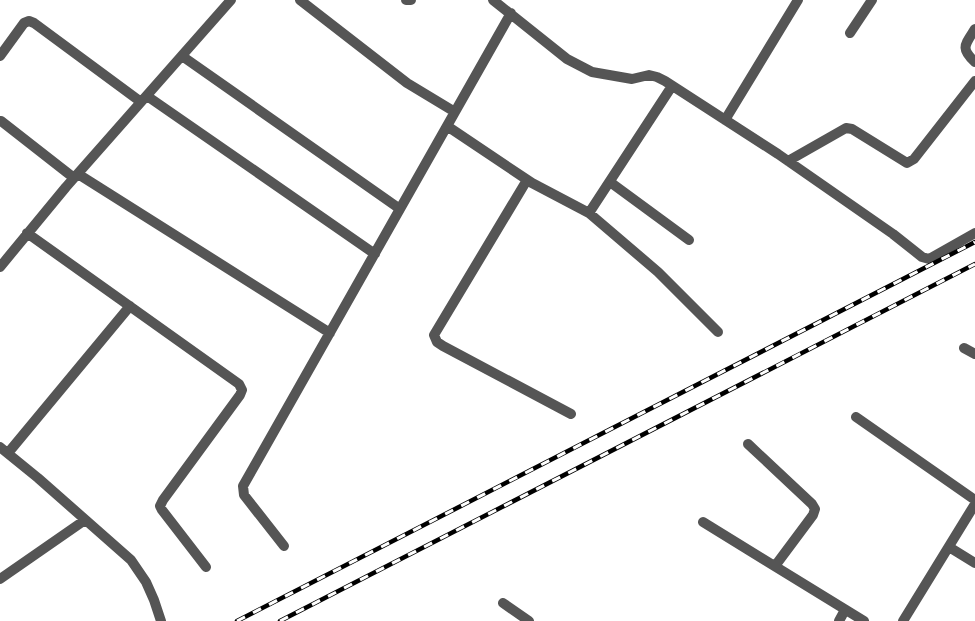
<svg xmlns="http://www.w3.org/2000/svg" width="975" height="621" font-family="'DejaVu Sans',sans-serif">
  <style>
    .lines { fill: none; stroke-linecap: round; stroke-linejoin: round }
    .minor { stroke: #555; stroke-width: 10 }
    .rail-casing { stroke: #000; stroke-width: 4.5 }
    .rail { stroke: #fff; stroke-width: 3; stroke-dasharray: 9; stroke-linecap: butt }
  </style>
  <rect width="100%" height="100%" fill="#fff"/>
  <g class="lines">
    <!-- minor -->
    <path class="minor" d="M300,0L407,83L455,112
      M406,0H411
      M493,0L567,59L592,72L632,79L649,75L657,77L665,81L778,154L893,234L922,257L929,259L975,233
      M975,29C965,45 960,48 975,62
      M850,33L872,0
      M0,56L24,23L29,21L34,23L141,102
      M182,56L400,209
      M147,96L375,254
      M725,120L798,0
      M1,121L74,178
      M447,126L532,183L589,213L658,272L718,332
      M788,161L846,128L852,129L907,163L914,159L975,81
      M78,174L330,333
      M527,180L434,335L437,342L443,346L571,414
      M610,182L689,240
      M589,213L672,86
      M27,233L239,384L242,390L240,395L163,500L160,506L162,510L206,567
      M0,267L66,187L231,0
      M964,348L975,354
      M856,417L975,500
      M748,444L812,504L815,509L813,515L775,566
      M0,447L38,478L131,560L146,582L154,600L161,621
      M8,453L130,306
      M703,522L864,621
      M284,546L244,495L243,486L511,13
      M949,547L975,563
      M0,579L85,520
      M503,603L529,621
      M839,621L845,610
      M903,621L975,504"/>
    <!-- rail casing -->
    <g class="rail-casing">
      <path id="rail" d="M237,621L975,242
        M280,621L975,264"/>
    </g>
    <!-- rail -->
    <use href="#rail" class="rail"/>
  </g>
</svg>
